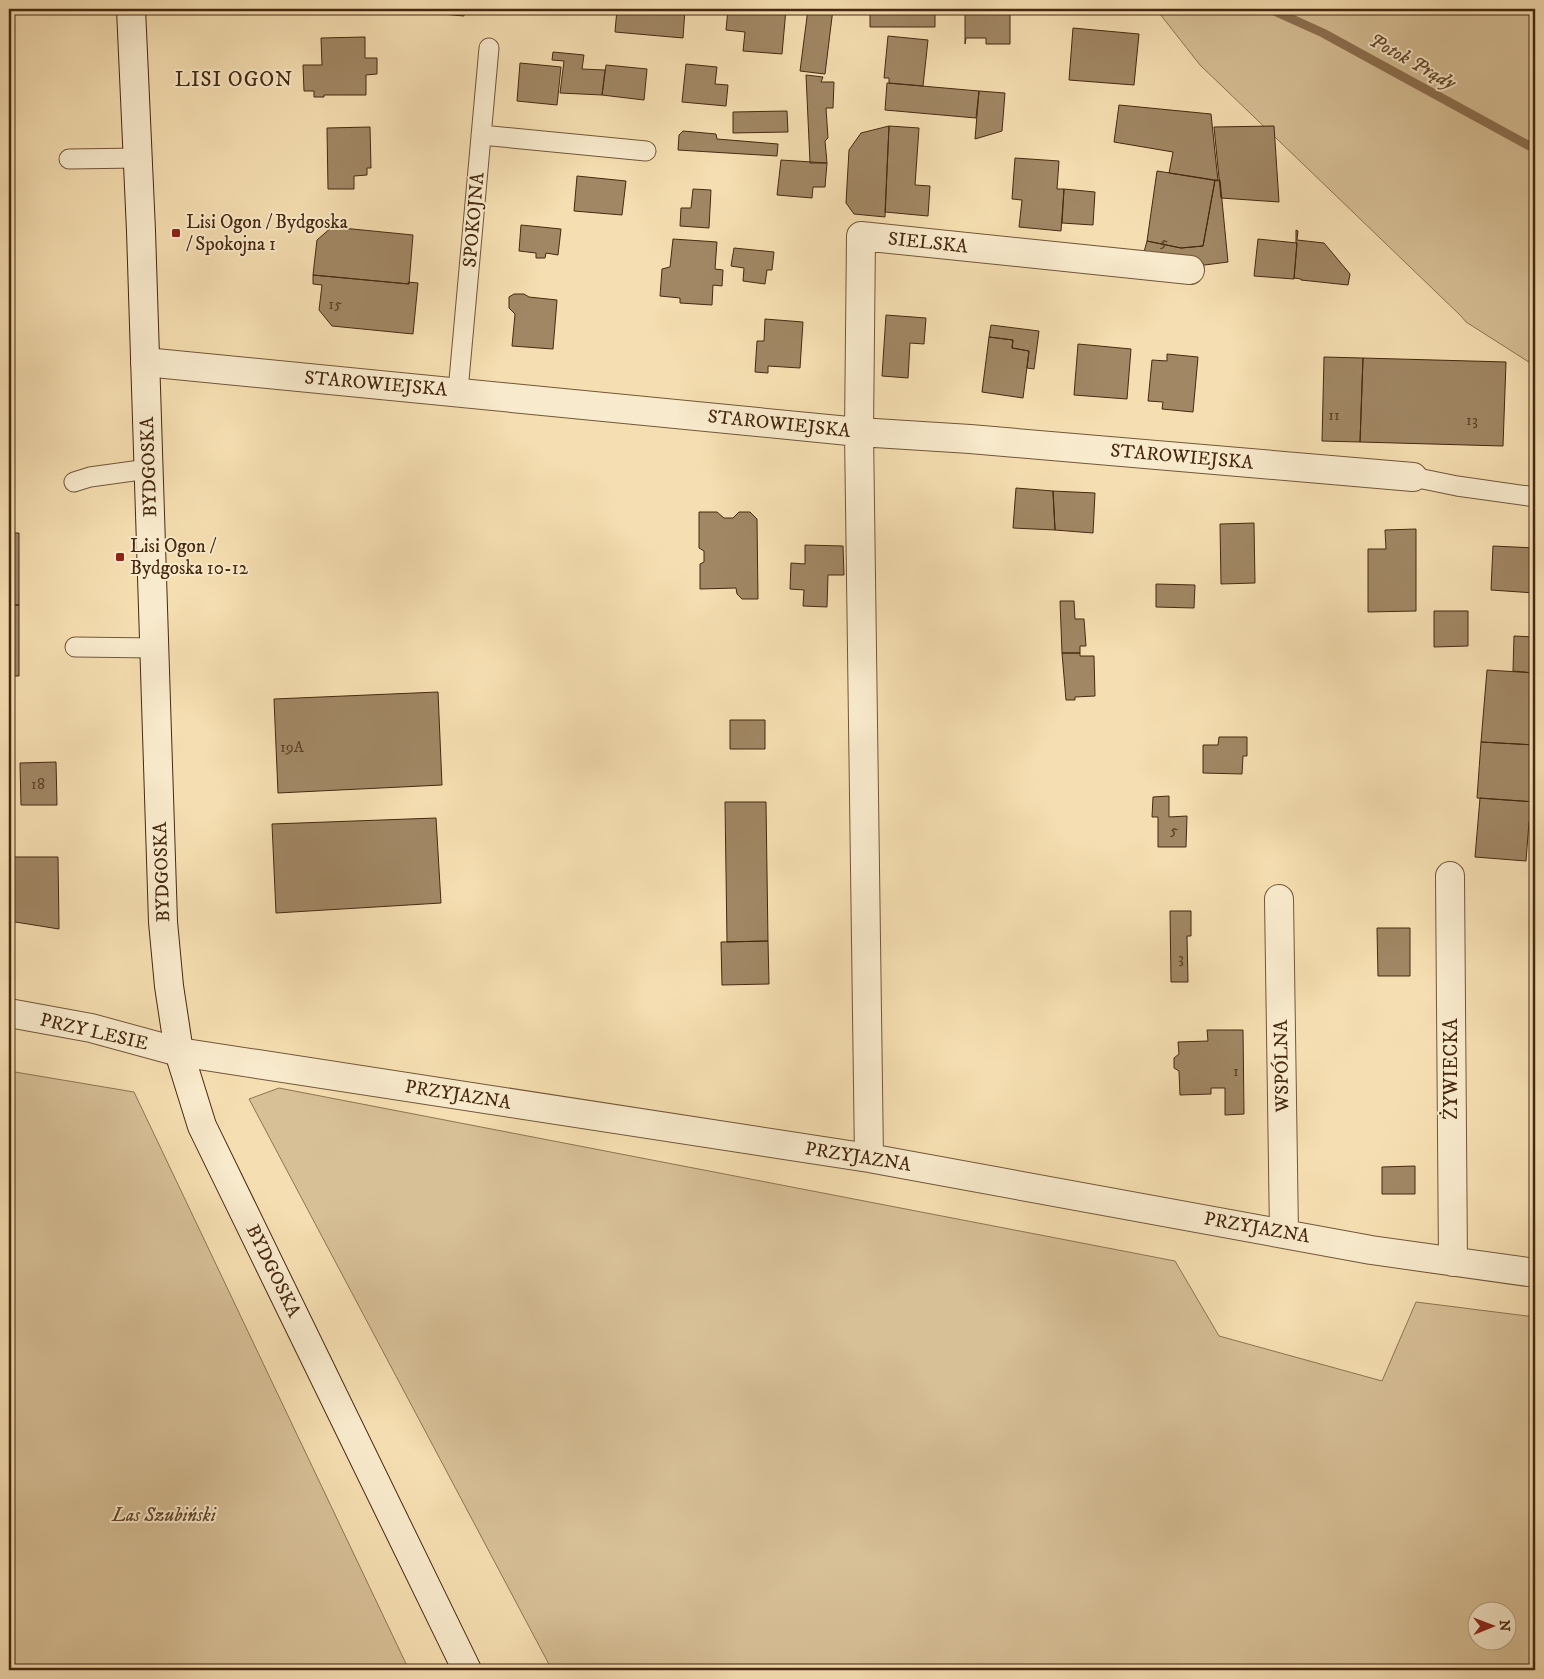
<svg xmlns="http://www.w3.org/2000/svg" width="1544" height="1679" font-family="'IM FELL DW Pica',serif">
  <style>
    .green { fill: #d7bf96; stroke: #8f7453; fill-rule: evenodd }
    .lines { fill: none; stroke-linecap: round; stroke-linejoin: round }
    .stream { stroke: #8c7050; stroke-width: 9 }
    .building { fill: #a18764; stroke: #472910 }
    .service-casing { stroke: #725638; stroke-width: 21 }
    .minor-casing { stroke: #725638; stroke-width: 30 }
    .secondary-casing { stroke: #472910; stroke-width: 30 }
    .service { stroke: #f8eacc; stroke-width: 19 }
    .minor { stroke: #f8eacc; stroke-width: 28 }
    .secondary { stroke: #f8eacc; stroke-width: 28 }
    .poi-dot { fill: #8f2418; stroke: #f8eacc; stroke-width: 2 }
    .labels { text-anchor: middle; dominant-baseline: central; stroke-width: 4; stroke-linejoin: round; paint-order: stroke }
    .number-label { font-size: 16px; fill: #5e4025 }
    .street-label { font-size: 19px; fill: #472910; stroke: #f8eacc }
    .poi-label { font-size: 19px; fill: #472910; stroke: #f8eacc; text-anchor: start }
    .park-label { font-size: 19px; font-style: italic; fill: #64472b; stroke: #f8eacc }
    .water-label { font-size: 20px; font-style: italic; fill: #64472a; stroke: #f8eacc }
    .quarter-label { font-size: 21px; letter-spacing: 1px; fill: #472910; stroke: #f8eacc }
  </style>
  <rect width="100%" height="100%" fill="#f5deb1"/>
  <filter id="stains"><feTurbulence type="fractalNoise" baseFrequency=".004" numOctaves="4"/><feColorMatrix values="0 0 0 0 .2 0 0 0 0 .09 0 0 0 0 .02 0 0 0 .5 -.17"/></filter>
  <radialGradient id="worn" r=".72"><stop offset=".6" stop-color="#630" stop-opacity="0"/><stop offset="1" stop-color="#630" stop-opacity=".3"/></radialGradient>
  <!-- green -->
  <path class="green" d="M1156,9H1535V366L1466,322L1461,316L1200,65Z
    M9,1071L134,1092L409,1670H9Z
    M279,1088L1175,1261L1219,1336L1382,1381L1416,1302L1535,1317V1670H552L249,1099ZM1476,1612H1506V1642H1476Z"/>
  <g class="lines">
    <!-- stream -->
    <path class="stream" d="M1270,9L1323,33L1535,149"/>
  </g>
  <!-- building -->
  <path class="building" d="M421,9H464V16L421,12Z
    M617,9H685L683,38L615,32Z
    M728,9H786L782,54L743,51L745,32L726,30Z
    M808,9H833L825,74L800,71Z
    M870,9H935V27H870Z
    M965,9H1010V44H986V38H966L965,44Z
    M1073,28L1139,34L1134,85L1069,80Z
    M888,36L928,40L923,86L889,83V78H884Z
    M365,37V58H377V74L366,75V95H324V97H314V91H304L303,65H322L321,38Z
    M553,52L584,55L582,69L605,70L602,95L560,93L564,61L552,60Z
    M520,63L561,67L557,105L517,101Z
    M686,64L717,67L715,84L728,85L726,106L682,102Z
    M606,65L647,69L644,100L602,95Z
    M806,75L823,77L821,82H834L833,108H826L828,138L825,141L827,163H810Z
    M887,83L979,91L976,118L885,110Z
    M979,91L1005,93L1002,131L975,139Z
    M1119,105L1211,114L1218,181L1169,173L1173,152L1114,142Z
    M787,111L788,132L733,133V112Z
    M889,126L885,217L854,214L846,203L849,150L861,133Z
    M889,126L919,128L915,185L930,186L928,216L885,212Z
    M1274,126L1279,202L1221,198L1214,127Z
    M370,127L371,168H367V175L354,176V189H328L327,128Z
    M683,131L716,134L717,139L778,144L777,156L678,150L679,135Z
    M1015,158L1059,161L1057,189H1064L1061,231L1019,227L1022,200L1012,199Z
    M781,160L827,163L825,187H813L812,198L777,195Z
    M1157,171L1215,180L1203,246L1181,248L1147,241Z
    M577,176L626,181L622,215L574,211Z
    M1215,180H1220L1228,262L1189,267L1141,263L1147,241L1181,248L1203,246Z
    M693,189L711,190L709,228L680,226L681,208H691Z
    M1064,189L1095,192L1093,225L1062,223Z
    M521,225L561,229L558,255L546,253L545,258H536V253L519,251Z
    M332,227L413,235L409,284L313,275L317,240Z
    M1296,230L1298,231L1297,240L1324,243L1350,274L1348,285L1301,280V279L1294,278L1297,243H1296Z
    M673,239L717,242L715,269L723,270L722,286L713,285L712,305L680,303V298L660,296L662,269L670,267Z
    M1258,239L1297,243L1294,279L1254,276Z
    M734,248L774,252L772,270H767L765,284L743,281L744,268L731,266Z
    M313,275L409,284L408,282L418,283L413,334L332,326L319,310L322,285L313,284Z
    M514,294H524L529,297L557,300L553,349L512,346L515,314L509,308V297Z
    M886,315L926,318L924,344L910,343L908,378L882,376Z
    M765,319L803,322L800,368L768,366V373L755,372L757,341H764Z
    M991,325L1039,331L1034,369L1027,368L1029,351L1012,348L1013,340L989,337Z
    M989,337L1013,340L1012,348L1029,351L1023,398L982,392Z
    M1078,344L1131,349L1127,399L1074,395Z
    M1167,354L1198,357L1193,412L1162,409L1163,402L1148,401L1152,360L1167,361Z
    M1324,357L1363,358L1360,442L1322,441Z
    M1363,358L1506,362L1503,446L1360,442Z
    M1016,488L1053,491L1055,530L1013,528Z
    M1053,491L1095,493L1093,533L1055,530Z
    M699,512H717L724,518H733L739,512H750L757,519L758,599H742L737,594L736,588L700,589V564L704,562V551L699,548Z
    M1254,523L1255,583L1221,584L1220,524Z
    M1416,529V611L1368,612V549H1386L1385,530Z
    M9,533H19V605H9Z
    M805,545L843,546L844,575H828L827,607L803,606L804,590L790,589L791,563L805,564Z
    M1493,546L1535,548V593L1491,590Z
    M1156,584L1195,585L1194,608L1156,607Z
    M1060,601H1074L1075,619H1084L1086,646H1080V653H1062Z
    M9,605H19V676H9Z
    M1434,611H1468V646L1434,647Z
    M1514,636L1535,637V673L1513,671Z
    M1062,653H1080V656H1094L1095,696L1075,697V700H1066Z
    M1487,670L1535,673V745L1481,742Z
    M438,692L442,785L278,793L274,699Z
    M730,720H765V749H730Z
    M1219,737H1247V756H1243L1242,774L1203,773V745H1218Z
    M1481,742L1535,745V802L1477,798Z
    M56,762L57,805H21L20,763Z
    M1169,796V817L1187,816L1186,847H1158V817H1152L1153,797Z
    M1480,798L1535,802V819H1532V822H1529L1526,861L1475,857Z
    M725,802H766L768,941L727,942Z
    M436,818L441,903L276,913L272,824Z
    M11,857H58L59,929L9,921V861Z
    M1170,911H1191V936H1187L1188,982H1171Z
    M1377,928H1410V976H1378Z
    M768,941L769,984L722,985L721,942Z
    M1207,1030H1243L1244,1114L1225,1115V1088H1211V1094L1180,1095L1179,1071L1174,1068V1058L1179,1054L1178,1042L1208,1041Z
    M1415,1166V1194H1382V1167Z"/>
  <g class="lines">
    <!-- service casing -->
    <g class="service-casing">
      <path id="service" d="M481,135L646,151
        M69,159L138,158
        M458,391L489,48
        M1413,477L1457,486L1535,497
        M74,482L90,477L148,469
        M75,647L155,648"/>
    </g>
    <!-- minor casing -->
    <g class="minor-casing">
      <path id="minor" d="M145,362L859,432L970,439L1413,477
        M1450,876L1453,1262
        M1279,899L1284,1233
        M9,1013L91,1028L179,1052L869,1158L1371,1250L1535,1273
        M869,1158L859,432L861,236L1190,270"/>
    </g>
    <!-- secondary casing -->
    <g class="secondary-casing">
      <path id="secondary" d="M131,9L141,231L163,922L169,986L179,1052L202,1126L467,1670"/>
    </g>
    <!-- service -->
    <use href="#service" class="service"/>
    <!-- minor -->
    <use href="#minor" class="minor"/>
    <!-- secondary -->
    <use href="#secondary" class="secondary"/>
  </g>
  <!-- markers -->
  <g class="poi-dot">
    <rect x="171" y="228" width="10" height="10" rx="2.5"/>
    <rect x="115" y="552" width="10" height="10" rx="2.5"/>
  </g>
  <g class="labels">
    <!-- number labels -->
    <g class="number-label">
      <text x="1164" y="242">5</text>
      <text x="335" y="304">15</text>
      <text x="1334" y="415">11</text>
      <text x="1472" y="420">13</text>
      <text x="292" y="747">19A</text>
      <text x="38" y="784">18</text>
      <text x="1174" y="830">5</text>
      <text x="1181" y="958">3</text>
      <text x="1236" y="1071">1</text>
    </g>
    <!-- street labels -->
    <g class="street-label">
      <text transform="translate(474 220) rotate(-85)">SPOKOJNA</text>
      <text transform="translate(928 243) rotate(6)">SIELSKA</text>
      <text transform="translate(376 384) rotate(5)">STAROWIEJSKA</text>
      <text transform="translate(779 424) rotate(6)">STAROWIEJSKA</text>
      <text transform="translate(1182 457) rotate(5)">STAROWIEJSKA</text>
      <text transform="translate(149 467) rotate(-92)">BYDGOSKA</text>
      <text transform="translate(162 872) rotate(-92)">BYDGOSKA</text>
      <text transform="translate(94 1032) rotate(13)">PRZY LESIE</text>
      <text transform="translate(1282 1066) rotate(-91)">WSPÓLNA</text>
      <text transform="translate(1451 1069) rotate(-90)">ŻYWIECKA</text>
      <text transform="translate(458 1095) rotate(9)">PRZYJAZNA</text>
      <text transform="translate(858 1157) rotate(9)">PRZYJAZNA</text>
      <text transform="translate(1257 1228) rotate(10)">PRZYJAZNA</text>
      <text transform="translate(273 1271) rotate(64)">BYDGOSKA</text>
    </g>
    <!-- poi labels -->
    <g class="poi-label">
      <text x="186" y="222">Lisi Ogon / Bydgoska<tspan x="186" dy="22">/ Spokojna 1</tspan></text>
      <text x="130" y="546">Lisi Ogon /<tspan x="130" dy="22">Bydgoska 10-12</tspan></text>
    </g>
    <!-- park labels -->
    <g class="park-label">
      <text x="164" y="1515">Las Szubiński</text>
    </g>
    <!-- water labels -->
    <g class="water-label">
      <text transform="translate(1412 62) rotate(29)">Potok Prądy</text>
    </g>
    <!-- quarter labels -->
    <g class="quarter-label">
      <text x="234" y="80">LISI OGON</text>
    </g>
  </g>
  <!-- margin -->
  <rect width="1544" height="1679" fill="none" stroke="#f5deb1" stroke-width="30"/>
  <rect x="10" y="10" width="1524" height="1659" fill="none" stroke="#472910" stroke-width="2.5"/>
  <rect x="15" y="15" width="1514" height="1649" fill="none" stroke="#472910"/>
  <!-- north arrow -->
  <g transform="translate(1492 1626) rotate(89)"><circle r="24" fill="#f8eacc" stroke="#b19d81"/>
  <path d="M0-4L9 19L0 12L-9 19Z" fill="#8f2418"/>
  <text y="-8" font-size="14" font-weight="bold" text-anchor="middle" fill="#472910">N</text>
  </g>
  <rect width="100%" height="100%" filter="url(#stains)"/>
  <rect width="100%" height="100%" fill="url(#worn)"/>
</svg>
